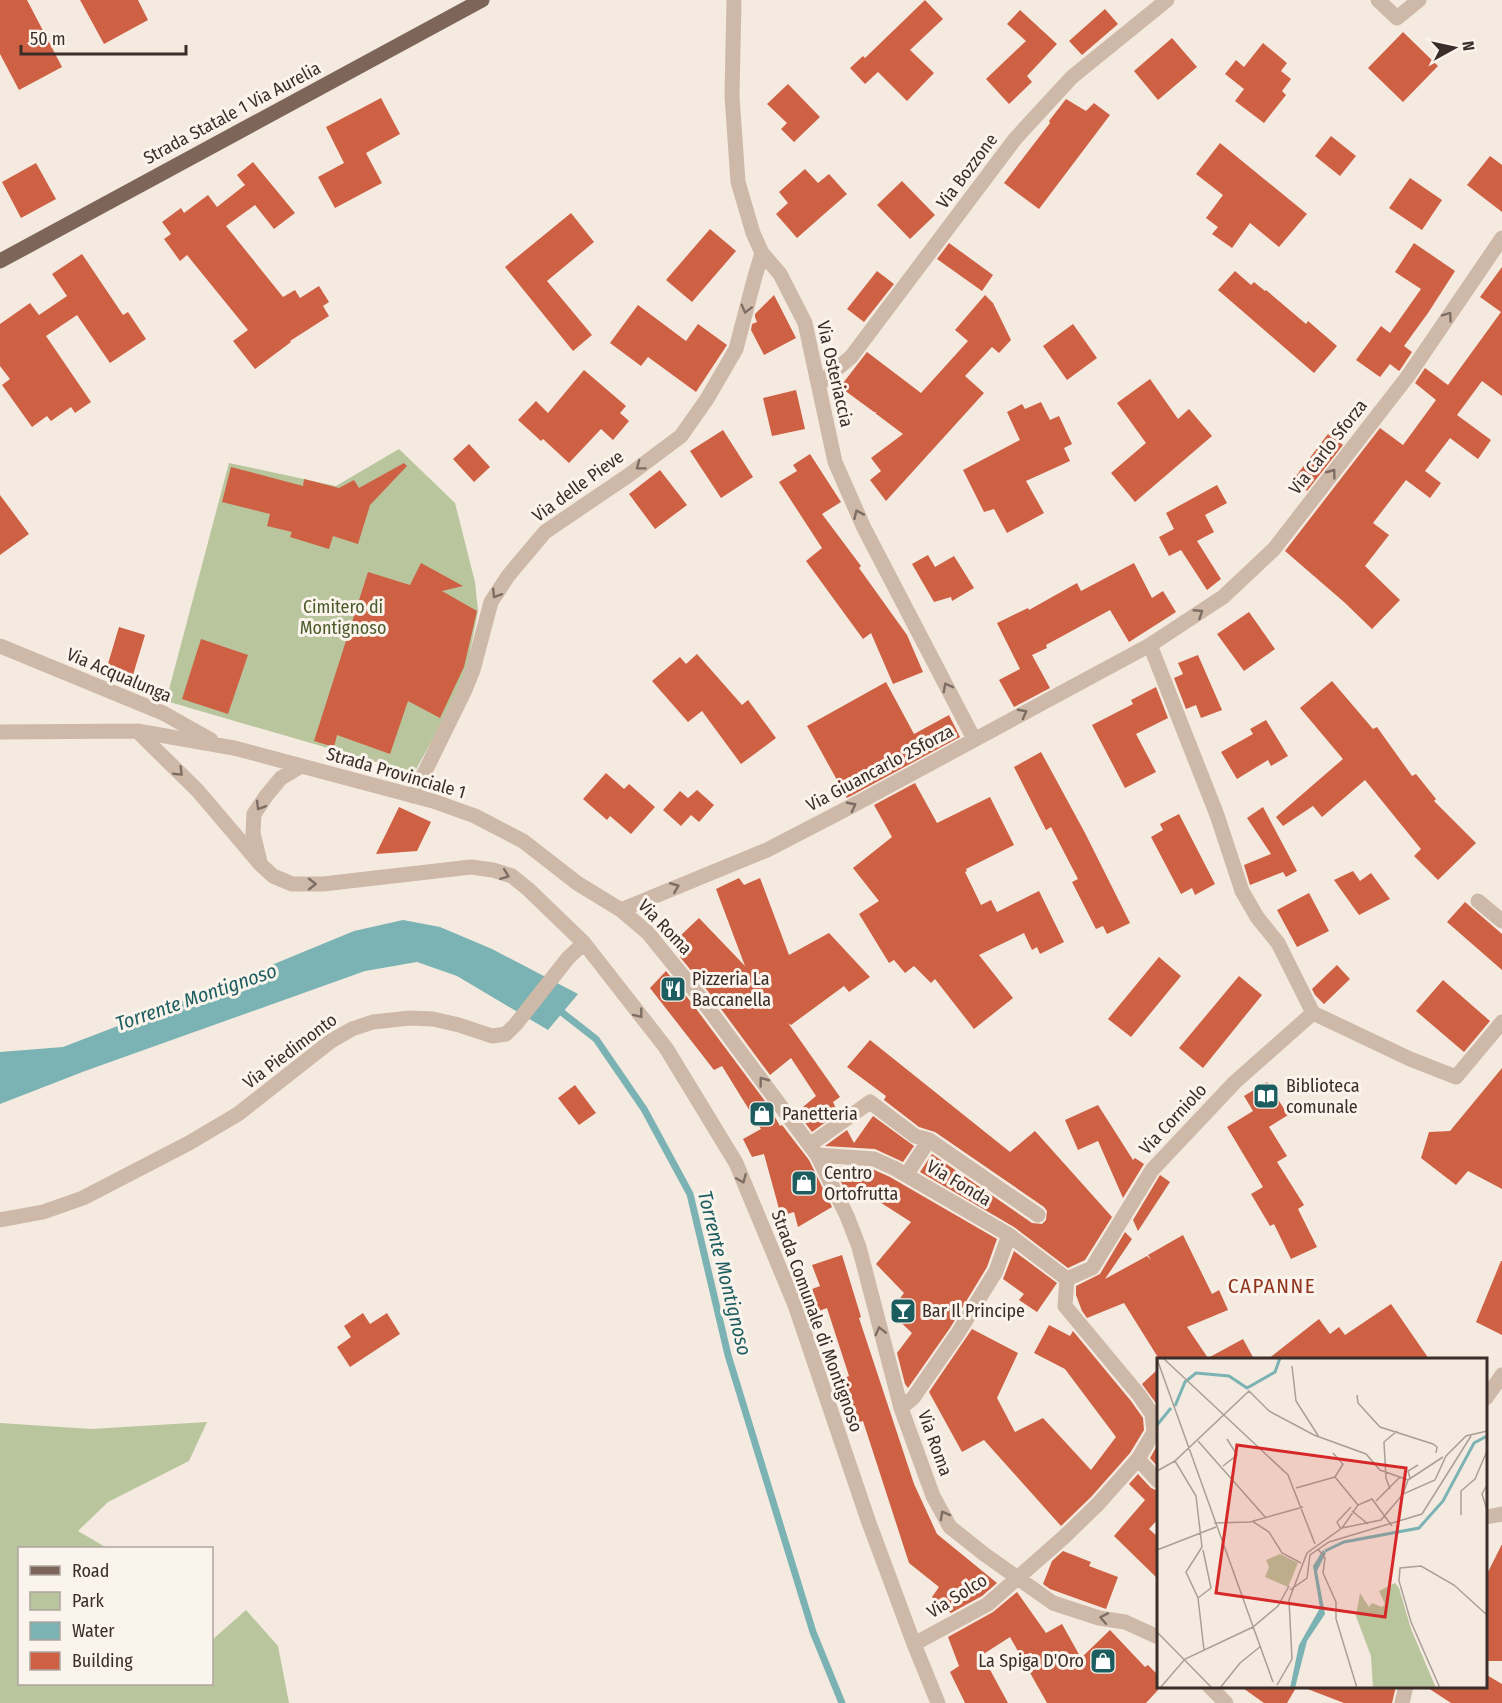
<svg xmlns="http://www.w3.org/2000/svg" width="1502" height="1703" font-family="'Fira Sans Condensed',sans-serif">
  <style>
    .green { fill: #b9c59d }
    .water { fill: #7bb3b4 }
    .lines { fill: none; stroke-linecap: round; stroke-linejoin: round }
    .stream { stroke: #7bb3b4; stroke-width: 7 }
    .building { fill: #ce6044 }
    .minor { stroke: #ceb9a9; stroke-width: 15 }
    .major { stroke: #7e655a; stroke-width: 15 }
    .oneway { stroke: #7d6d63 }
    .labels { text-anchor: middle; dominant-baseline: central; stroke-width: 6; stroke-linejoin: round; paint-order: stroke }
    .street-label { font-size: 18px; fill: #3b2e2a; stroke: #fbf4ec }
    .park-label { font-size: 18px; fill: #4b5b2b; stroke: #fbf4ec }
    .poi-label { font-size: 18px; fill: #3b2e2a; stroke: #fbf4ec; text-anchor: start }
    .water-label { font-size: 20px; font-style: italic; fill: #1c5d60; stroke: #fbf4ec }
    .quarter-label { font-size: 21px; letter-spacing: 1.5px; fill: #90341d; stroke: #fbf4ec }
    .inset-river { fill: none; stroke: #7bb3b4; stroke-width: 3 }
    .inset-road { fill: none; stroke: #aa9f97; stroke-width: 1.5 }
    .view { fill: #d62828; fill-opacity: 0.15; stroke: #d62828; stroke-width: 3 }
    .inset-edge { fill: none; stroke: #3b2e2a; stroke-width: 3 }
  </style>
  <rect width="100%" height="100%" fill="#f4eadf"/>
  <!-- green -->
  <path class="green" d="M399,449L455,503L475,582L478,611L464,683L414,773L166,701L229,463L336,486Z
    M207,1422L189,1461L108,1502L78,1531L107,1548H20V1684H212V1640L246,1610L278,1646L289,1703H0V1423L91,1429Z"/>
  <!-- water -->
  <path class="water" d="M403,920L440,927L492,949L578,994L548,1030L457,976L417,962L365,971L85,1071L0,1104V1052L63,1047L196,996L354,931Z"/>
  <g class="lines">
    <!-- stream -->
    <path class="stream" d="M555,1007L596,1039L644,1109L690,1194L728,1355L813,1632L842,1703"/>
  </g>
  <!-- building -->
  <path class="building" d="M0,0H27L62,67L19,90L0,54Z
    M80,0H138L148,20L104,44Z
    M925,0L943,19L910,50L934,73L907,101L878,72L865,84L850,68L863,56L865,58Z
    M1105,9L1118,24L1082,55L1069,41Z
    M1020,10L1057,44L1027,76L1032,82L1009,104L986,79L1026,41L1007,24Z
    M1403,32L1438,66L1403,102L1368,68Z
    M1172,38L1197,67L1158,100L1134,71Z
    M1263,43L1287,63L1281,71L1291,79L1282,91L1286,95L1264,123L1235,101L1244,89L1225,74L1236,60L1244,67Z
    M788,84L820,117L794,142L781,129L787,123L767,104Z
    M381,98L400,134L366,153L382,183L335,208L318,177L344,163L326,127Z
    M1066,99L1086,111L1094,103L1110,115L1039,209L1004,183L1050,123L1049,121Z
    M1331,136L1356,156L1340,176L1315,156Z
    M1220,143L1307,214L1279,247L1250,223L1232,248L1212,234L1218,227L1206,218L1223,195L1196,174Z
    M1490,156L1502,165V212L1467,185Z
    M253,162L295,213L274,229L255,205L226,226L283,297L295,290L300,298L319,286L329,302L323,306L329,316L290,341L291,342L255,369L233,341L248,330L187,255L180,261L164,239L171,234L162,222L181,208L184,213L208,195L217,207L245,185L237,175Z
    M36,163L56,199L21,218L2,182Z
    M805,169L818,183L829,174L847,194L797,238L776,214L788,203L779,192Z
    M1410,178L1442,200L1422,230L1389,208Z
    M902,181L935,215L910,239L877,205Z
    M571,213L594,242L547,281L592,335L573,351L505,267Z
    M710,229L736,251L692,302L666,280Z
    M949,243L993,275L982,291L937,259Z
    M1414,243L1455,271L1428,313L1404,346L1412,352L1400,370L1399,371L1390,364L1380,377L1356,360L1381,326L1390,333L1421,289L1395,272Z
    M82,254L123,315L128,312L146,339L110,363L77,315L46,336L91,402L75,413L71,407L51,421L47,416L32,427L2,385L10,379L0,366V324L30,303L39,315L67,296L52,274Z
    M1502,267V396L1482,381L1457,415L1491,440L1478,459L1450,438L1425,471L1441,483L1430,498L1406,480L1373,523L1389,535L1365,566L1400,600L1372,629L1344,602L1285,551L1380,428L1403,445L1436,400L1415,383L1425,368L1448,385L1501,312L1480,297Z
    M877,271L894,284L864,322L847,309Z
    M1235,271L1251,285L1254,282L1265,291L1266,290L1306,324L1308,321L1337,346L1314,373L1218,290Z
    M774,295L796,338L764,355L751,330L752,324L757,322L755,317V314Z
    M985,295L993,303L1011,340L999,353L992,347L965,376L984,393L886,501L870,480L881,471L871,458L903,434L875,413L877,412H874L840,387L867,352L921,393L968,341L955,330Z
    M638,305L686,341L698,324L727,345L696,392L648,357L641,366L610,343Z
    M1073,324L1097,358L1067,380L1043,346Z
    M584,370L626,406L620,413L629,421L613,440L601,429L569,463L543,439L541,441L518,420L536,401L548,413Z
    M1150,379L1178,419L1189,409L1212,436L1135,502L1111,473L1146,443L1117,403Z
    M796,390L805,429L772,436L763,398Z
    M1041,402L1050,420L1059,416L1072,444L1064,448L1070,461L1026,481L1044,513L1007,533L994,509L984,512L963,470L1020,440L1007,412L1022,404L1025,409Z
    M723,430L753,477L721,498L690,451Z
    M1328,434L1343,445L1307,491L1293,480Z
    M469,444L490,467L474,482L453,459Z
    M810,454L841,502L822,514L861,566L859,568L907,635L923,672L893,684L871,633L863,639L806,561L822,548L779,482L797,471L793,465Z
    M404,463L407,466L370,505L358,544L333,536L329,549L290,537L292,532L267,526L270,514L222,502L231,467L303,486L304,479L339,488L354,480L359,488Z
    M660,470L687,505L655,529L629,494Z
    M1217,485L1227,503L1205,515L1214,532L1197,541L1221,579L1207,590L1181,550L1169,556L1159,537L1174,529L1166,513Z
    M0,495L29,534L0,555Z
    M928,555L935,567L954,556L974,588L952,601L951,597L934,602L912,564Z
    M421,563L463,586L442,591L477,611L464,667L440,718L408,701L390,754L337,735L334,747L314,741L368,572L410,585Z
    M1134,563L1152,598L1163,591L1176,612L1129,642L1110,610L1046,645L1047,648L1032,655L1050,688L1014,707L999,680L1020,669L997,623L1028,608L1029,610L1077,583L1081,591Z
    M1249,612L1275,649L1244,671L1217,634Z
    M119,627L145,635L133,675L107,667Z
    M201,639L248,655L228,714L182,699Z
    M697,654L742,705L748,700L776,738L741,764L702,711L688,722L652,681L680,657L686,664Z
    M1198,655L1222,710L1201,718L1196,705L1186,709L1174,678L1183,674L1178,663Z
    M1332,681L1373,729L1377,727L1412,776L1416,774L1436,799L1434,801L1476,843L1438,880L1414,856L1421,849L1365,780L1322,817L1313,806L1283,826L1276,817L1343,759L1300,708Z
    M886,682L914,734L949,715L960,737L847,798L807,726Z
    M1156,687L1168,718L1136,734L1156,772L1125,788L1092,725L1133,704L1131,700Z
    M1266,720L1288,756L1271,766L1268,760L1237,779L1221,752L1253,734L1250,729Z
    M1041,752L1085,833L1130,923L1107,934L1103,926L1096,929L1072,882L1078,879L1051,827L1046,830L1014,767Z
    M606,773L624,789L629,784L655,807L631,834L610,816L607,820L583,799Z
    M915,783L937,823L990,797L1014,845L966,869L967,871L965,872L981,905L991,900L997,912L1039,891L1064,942L1040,954L1037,947L1032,950L1024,933L979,955L1013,998L974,1029L935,979L931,983L914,966L905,973L894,960L889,963L859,914L879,901L853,868L892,837L874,805Z
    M697,790L714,805L699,822L691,815L681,826L663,810L680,791L688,798Z
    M399,807L431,822L417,851L376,854Z
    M1263,807L1297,871L1286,877L1283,872L1250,885L1244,865L1271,854L1247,818Z
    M1179,814L1215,884L1195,895L1192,888L1181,894L1151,837L1163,830L1160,824Z
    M1353,871L1360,881L1371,873L1390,899L1359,915L1334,880Z
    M739,878L744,885L760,878L789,955L829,933L870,977L849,992L844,986L791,1025L788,1023L840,1097L833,1102L838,1113L812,1132L797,1112L816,1096L791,1058L770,1075L707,990L680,957L689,947L679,937L699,918L745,966L716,889Z
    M1309,893L1329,931L1297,947L1277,910Z
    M1465,902L1502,934V970L1447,922Z
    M1159,957L1181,976L1131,1037L1108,1019Z
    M1337,965L1350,979L1324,1004L1315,995L1312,989Z
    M666,971L691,1002L768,1105L780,1126L782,1125L809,1160L832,1207L798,1227L794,1212L781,1216L764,1154L752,1157L743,1139L761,1129L722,1066L714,1070L650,988Z
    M1239,976L1262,995L1203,1068L1179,1048Z
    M1443,980L1490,1021L1464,1052L1416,1011Z
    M870,1040L1010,1152L1035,1131L1112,1217L1085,1260L1068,1268L1014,1227L920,1172L932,1154L1032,1223L1042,1224L1046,1220L1047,1211L1044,1207L935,1132L919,1127L884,1100L886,1096L847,1067Z
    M1502,1068V1189L1468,1171L1456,1185L1421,1158L1429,1132L1450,1131Z
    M1267,1082L1288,1115L1269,1127L1287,1156L1277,1162L1304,1205L1298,1209L1317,1247L1291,1259L1274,1224L1270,1226L1251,1194L1263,1187L1227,1127L1253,1111L1244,1096Z
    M575,1085L596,1113L579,1125L558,1098Z
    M1098,1105L1133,1160L1135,1158L1144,1164L1123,1198L1098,1141L1078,1150L1065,1120Z
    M873,1116L914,1146L903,1162L875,1149L825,1146L847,1130L854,1143Z
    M833,1166L872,1169L890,1177L997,1239L987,1267L950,1328L908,1388L905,1384L897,1353L912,1333L890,1312L904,1293L876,1264L911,1222L864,1192L849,1198Z
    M1160,1175L1170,1182L1138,1231L1133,1220Z
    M1125,1232L1132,1239L1105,1279L1147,1256L1151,1260L1148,1255L1183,1235L1212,1294L1219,1290L1228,1310L1187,1327L1208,1358L1243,1339L1254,1359H1159L1124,1303L1087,1318L1082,1311L1076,1295V1286L1100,1274Z
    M1014,1251L1057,1283L1037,1312L1019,1300L1024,1294L1003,1279Z
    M842,1255L861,1317L859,1318L914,1484L937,1534L997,1583L982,1596L951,1613L932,1597L939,1587L909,1563L863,1421L853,1424L837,1381L849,1376L827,1308L819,1311L812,1289L820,1286L812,1265Z
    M1501,1261H1502V1335L1476,1322Z
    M1391,1304L1429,1359H1268L1319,1319L1330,1334L1339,1327L1345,1335Z
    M363,1313L370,1324L387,1313L400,1334L350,1367L337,1347L351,1337L344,1326Z
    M1049,1325L1070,1336L1073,1331L1131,1401L1143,1418L1144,1430L1130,1453L1091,1497L1061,1526L984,1440L962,1452L929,1392L972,1329L1018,1353L997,1398L1015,1432L1043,1418L1091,1470L1116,1437L1065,1369L1034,1353Z
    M1158,1369V1406L1142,1384Z
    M1158,1444V1467L1150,1458Z
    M1138,1474L1151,1488L1158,1491V1519L1149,1529L1158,1537V1579L1114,1536L1145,1500L1129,1484Z
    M1502,1544V1661H1485V1578Z
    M1063,1551L1091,1562L1089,1566L1118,1577L1106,1609L1050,1589L1043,1584L1052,1561Z
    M1017,1592L1046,1633L1062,1624L1081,1658L1110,1630L1145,1667L1148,1665L1158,1675V1690L1146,1703H1047L1010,1637L982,1655L1008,1703H965L950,1672L959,1666L948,1637L993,1612Z
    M1485,1674L1502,1684V1703H1451L1425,1686H1485Z
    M1240,1686H1297L1287,1703H1264Z
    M1305,1686H1396L1392,1703H1344L1305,1688Z"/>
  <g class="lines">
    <!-- minor -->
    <path class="minor" d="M734,0L732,96L738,182L753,233L762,253L780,274L805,323L835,462L864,528L974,739
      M1378,0L1397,18L1419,0
      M819,384L851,357L1015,139L1072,77L1167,0
      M1150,645L1217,815L1242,891L1257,917L1278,943L1313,1013
      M0,646L163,713L211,740
      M137,731L198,791L260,864L273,876L292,884H323L471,867L493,870L512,876L528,889L584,943L666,1048L736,1163L795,1305L868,1520L914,1644L938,1703
      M0,732L137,731L234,748L433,801L475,816L523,841L577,883L621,910L648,933L699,996L817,1155L847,1216L859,1247L901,1408L933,1496L950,1527L984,1554L1053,1603L1099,1618L1125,1622L1158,1637
      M413,796L465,690L473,670L491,602L508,576L545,532L629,475L681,436L707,399L736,349L754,280L762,253
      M260,862L253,833L254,814L266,796L281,778L301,766
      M1478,901L1502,921
      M621,910L767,850L848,808L1150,645L1223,597L1274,549L1408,376L1502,238
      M1313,1013L1410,1059L1456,1077L1502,1022
      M811,1144L870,1102L915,1136L929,1140L1038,1215
      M817,1155L874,1159L894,1168L1009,1235L1067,1279
      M907,1174L929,1140
      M0,1220L43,1212L83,1198L189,1143L238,1114L331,1041L352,1029L373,1022L410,1018L433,1019L459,1025L492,1036L506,1034L516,1024L568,958L584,943
      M1067,1279L1092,1268L1152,1170L1235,1082L1313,1013
      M1486,1398L1502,1375
      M901,1408L913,1398L958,1333L996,1271L1009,1235
      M1138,1459L1158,1481
      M1486,1517L1502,1514
      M914,1644L988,1604L1064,1537L1098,1504L1138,1459L1154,1432L1152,1414L1139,1395L1065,1306L1067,1279
      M1209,1686L1226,1703
      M1402,1703L1406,1686"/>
    <!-- major -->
    <path class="major" d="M0,261L482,0"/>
  </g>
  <!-- one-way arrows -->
  <defs><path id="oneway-chevron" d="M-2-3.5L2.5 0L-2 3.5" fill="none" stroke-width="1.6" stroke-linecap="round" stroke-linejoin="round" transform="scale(1.5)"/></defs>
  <g class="oneway">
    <use href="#oneway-chevron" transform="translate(746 309) rotate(104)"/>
    <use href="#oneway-chevron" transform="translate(1448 316) rotate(-55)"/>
    <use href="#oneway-chevron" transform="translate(640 466) rotate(143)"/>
    <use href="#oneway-chevron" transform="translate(1332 473) rotate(-53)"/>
    <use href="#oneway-chevron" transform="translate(858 514) rotate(-114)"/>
    <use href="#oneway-chevron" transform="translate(496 594) rotate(122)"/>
    <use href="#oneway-chevron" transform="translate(1199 613) rotate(-33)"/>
    <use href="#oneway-chevron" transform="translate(947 687) rotate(-118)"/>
    <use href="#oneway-chevron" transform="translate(1023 713) rotate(-28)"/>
    <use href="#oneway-chevron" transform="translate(179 772) rotate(44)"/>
    <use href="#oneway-chevron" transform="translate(260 806) rotate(121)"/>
    <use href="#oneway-chevron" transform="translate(852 806) rotate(-28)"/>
    <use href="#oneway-chevron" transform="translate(505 875) rotate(21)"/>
    <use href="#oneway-chevron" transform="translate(312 884)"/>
    <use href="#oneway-chevron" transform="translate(675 887) rotate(-22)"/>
    <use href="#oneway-chevron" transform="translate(639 1014) rotate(52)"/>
    <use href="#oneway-chevron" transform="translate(763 1081) rotate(-127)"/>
    <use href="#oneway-chevron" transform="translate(742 1179) rotate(67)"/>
    <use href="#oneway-chevron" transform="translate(880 1331) rotate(-104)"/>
    <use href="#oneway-chevron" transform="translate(944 1515) rotate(-119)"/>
    <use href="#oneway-chevron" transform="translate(1104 1618) rotate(-169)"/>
  </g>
  <!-- icons -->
  <defs>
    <g id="restaurant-square" transform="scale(1.35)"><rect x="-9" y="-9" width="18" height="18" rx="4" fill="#1c5d60" stroke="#fbf4ec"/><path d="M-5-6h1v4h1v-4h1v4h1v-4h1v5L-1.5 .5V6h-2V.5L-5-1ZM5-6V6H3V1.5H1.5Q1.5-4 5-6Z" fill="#fff"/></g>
    <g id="library-square" transform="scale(1.35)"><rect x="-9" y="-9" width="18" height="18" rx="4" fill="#1c5d60" stroke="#fbf4ec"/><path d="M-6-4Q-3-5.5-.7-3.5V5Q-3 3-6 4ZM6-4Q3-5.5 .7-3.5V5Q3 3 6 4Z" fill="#fff"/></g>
    <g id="shop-square" transform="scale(1.35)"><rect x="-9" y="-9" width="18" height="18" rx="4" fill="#1c5d60" stroke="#fbf4ec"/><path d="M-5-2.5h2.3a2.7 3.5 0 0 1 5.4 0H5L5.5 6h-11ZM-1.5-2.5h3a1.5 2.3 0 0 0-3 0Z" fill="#fff"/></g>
    <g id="bar-square" transform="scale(1.35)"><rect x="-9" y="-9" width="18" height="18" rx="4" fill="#1c5d60" stroke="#fbf4ec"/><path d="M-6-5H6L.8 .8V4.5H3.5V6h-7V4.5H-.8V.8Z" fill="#fff"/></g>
  </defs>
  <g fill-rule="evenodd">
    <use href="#restaurant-square" x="673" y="989"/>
    <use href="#library-square" x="1266" y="1096"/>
    <use href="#shop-square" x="762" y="1114"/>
    <use href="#shop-square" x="804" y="1183"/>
    <use href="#bar-square" x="903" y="1311"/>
    <use href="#shop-square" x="1103" y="1661"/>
  </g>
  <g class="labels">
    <!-- street labels -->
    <g class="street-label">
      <text transform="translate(232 113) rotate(-28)">Strada Statale 1 Via Aurelia</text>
      <text transform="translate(967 171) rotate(-53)">Via Bozzone</text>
      <text transform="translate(835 374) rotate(77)">Via Osteriaccia</text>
      <text transform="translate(1328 447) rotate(-52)">Via Carlo Sforza</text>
      <text transform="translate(578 486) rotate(-36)">Via delle Pieve</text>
      <text transform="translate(119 675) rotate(23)">Via Acqualunga</text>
      <text transform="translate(880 768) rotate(-28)">Via Giuancarlo 2Sforza</text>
      <text transform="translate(396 773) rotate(16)">Strada Provinciale 1</text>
      <text transform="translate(665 927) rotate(46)">Via Roma</text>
      <text transform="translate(290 1051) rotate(-37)">Via Piedimonto</text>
      <text transform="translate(1173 1119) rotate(-47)">Via Corniolo</text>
      <text transform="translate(959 1183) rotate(31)">Via Fonda</text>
      <text transform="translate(817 1321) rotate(70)">Strada Comunale di Montignoso</text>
      <text transform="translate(935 1443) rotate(70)">Via Roma</text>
      <text transform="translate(957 1596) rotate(-32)">Via Solco</text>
    </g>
    <!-- park labels -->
    <g class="park-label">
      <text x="343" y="607">Cimitero di<tspan x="343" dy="21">Montignoso</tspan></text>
    </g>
    <!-- poi labels -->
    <g class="poi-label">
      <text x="692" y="979">Pizzeria La<tspan x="692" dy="21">Baccanella</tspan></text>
      <text x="1286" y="1086">Biblioteca<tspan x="1286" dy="21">comunale</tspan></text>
      <text x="782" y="1114">Panetteria</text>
      <text x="824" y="1173">Centro<tspan x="824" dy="21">Ortofrutta</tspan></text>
      <text x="922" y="1311">Bar Il Principe</text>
      <text x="1084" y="1661" text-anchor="end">La Spiga D'Oro</text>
    </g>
    <!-- water labels -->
    <g class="water-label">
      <text transform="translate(196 997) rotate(-19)">Torrente Montignoso</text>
      <text transform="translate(725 1273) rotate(76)">Torrente Montignoso</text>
    </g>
    <!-- quarter labels -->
    <g class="quarter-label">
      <text x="1272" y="1286">CAPANNE</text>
    </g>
  </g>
  <!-- overview -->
  <g transform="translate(1157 1358)">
    <rect width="330" height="330" fill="#f4eadf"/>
    <path d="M123,196L141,205L131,229L108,219L112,209L109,202ZM238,225L242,230L254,271L279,330H216L214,298L199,258L203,235L212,249L215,245L225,249L228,246L222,233Z" fill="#b9c59d"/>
    <path d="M166,192L169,195L160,213L168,256L150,283L138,330H133L142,287L163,250L156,208Z" fill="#7bb3b4"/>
    <path class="inset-river" d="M18,48L28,24L39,15L72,18L90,30L118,14L123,0M0,67L14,50M168,193L187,184L262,170L286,143L317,85L330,78"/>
    <path class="inset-road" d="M6,0L131,117L158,186M0,1L116,324M135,8L139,43L162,79M200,37L201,45L223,69L276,86L280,89L279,95M41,83L109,160M176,95L186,106L178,119M66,108L80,97L70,81M0,113L18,103M178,119L201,147M253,120L251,113L261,107M251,122L286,99M330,127L325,136L330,152M139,130L178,119M233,131L229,120L227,84L240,73M219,143L243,119M195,153L211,166M304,157V133L318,121L330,93M95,163L112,174L125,195L144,205M57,165L93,164L146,149M185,170L201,147L215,141L235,168M184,171L180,164L194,149M161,191L168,200L166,215L179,244V261L200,330M0,192L59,169M133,232L150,220L153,197L172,184L265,156L314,78M41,240L54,230L46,192M0,274L55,330M47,292L41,240L29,214L45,189L39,138L18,103L92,33L112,53L157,77L209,96L223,112L251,122L246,136M120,327L135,301L132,242L150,195L185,170L224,162L246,136L278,122L289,98L309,78L330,73M3,330L28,301L96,269L121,248L132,228M63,330L83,305L104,288M283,330L254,264L242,223L243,210L264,208L297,227L330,257"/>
    <path class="view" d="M80,87L249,110L228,259L59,235Z"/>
    <rect width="330" height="330" class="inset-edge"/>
  </g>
  <!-- legend -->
  <rect x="18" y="1547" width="195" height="138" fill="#fbf4ec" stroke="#aea59e" stroke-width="1.5"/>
  <rect x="30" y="1566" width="30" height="9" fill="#7e655a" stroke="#aea59e" stroke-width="1.5"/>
  <text x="72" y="1577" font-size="18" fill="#3b2e2a">Road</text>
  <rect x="30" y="1592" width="30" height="18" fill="#b9c59d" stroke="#aea59e" stroke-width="1.5"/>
  <text x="72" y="1607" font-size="18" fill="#3b2e2a">Park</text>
  <rect x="30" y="1622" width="30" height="18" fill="#7bb3b4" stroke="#aea59e" stroke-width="1.5"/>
  <text x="72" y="1637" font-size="18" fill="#3b2e2a">Water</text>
  <rect x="30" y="1652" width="30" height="18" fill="#ce6044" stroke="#aea59e" stroke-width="1.5"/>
  <text x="72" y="1667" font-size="18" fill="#3b2e2a">Building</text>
  <!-- north arrow -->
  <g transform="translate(1454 48) rotate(82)" stroke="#fbf4ec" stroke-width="4.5" paint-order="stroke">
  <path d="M0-4.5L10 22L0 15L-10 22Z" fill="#3b2e2a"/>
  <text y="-9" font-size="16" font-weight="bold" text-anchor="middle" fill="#3b2e2a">N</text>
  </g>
  <!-- scale -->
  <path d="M21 45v9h165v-9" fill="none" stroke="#3b2e2a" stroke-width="3"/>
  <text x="30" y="45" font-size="18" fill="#3b2e2a" stroke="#fbf4ec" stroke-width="4.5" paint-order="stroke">50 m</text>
</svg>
